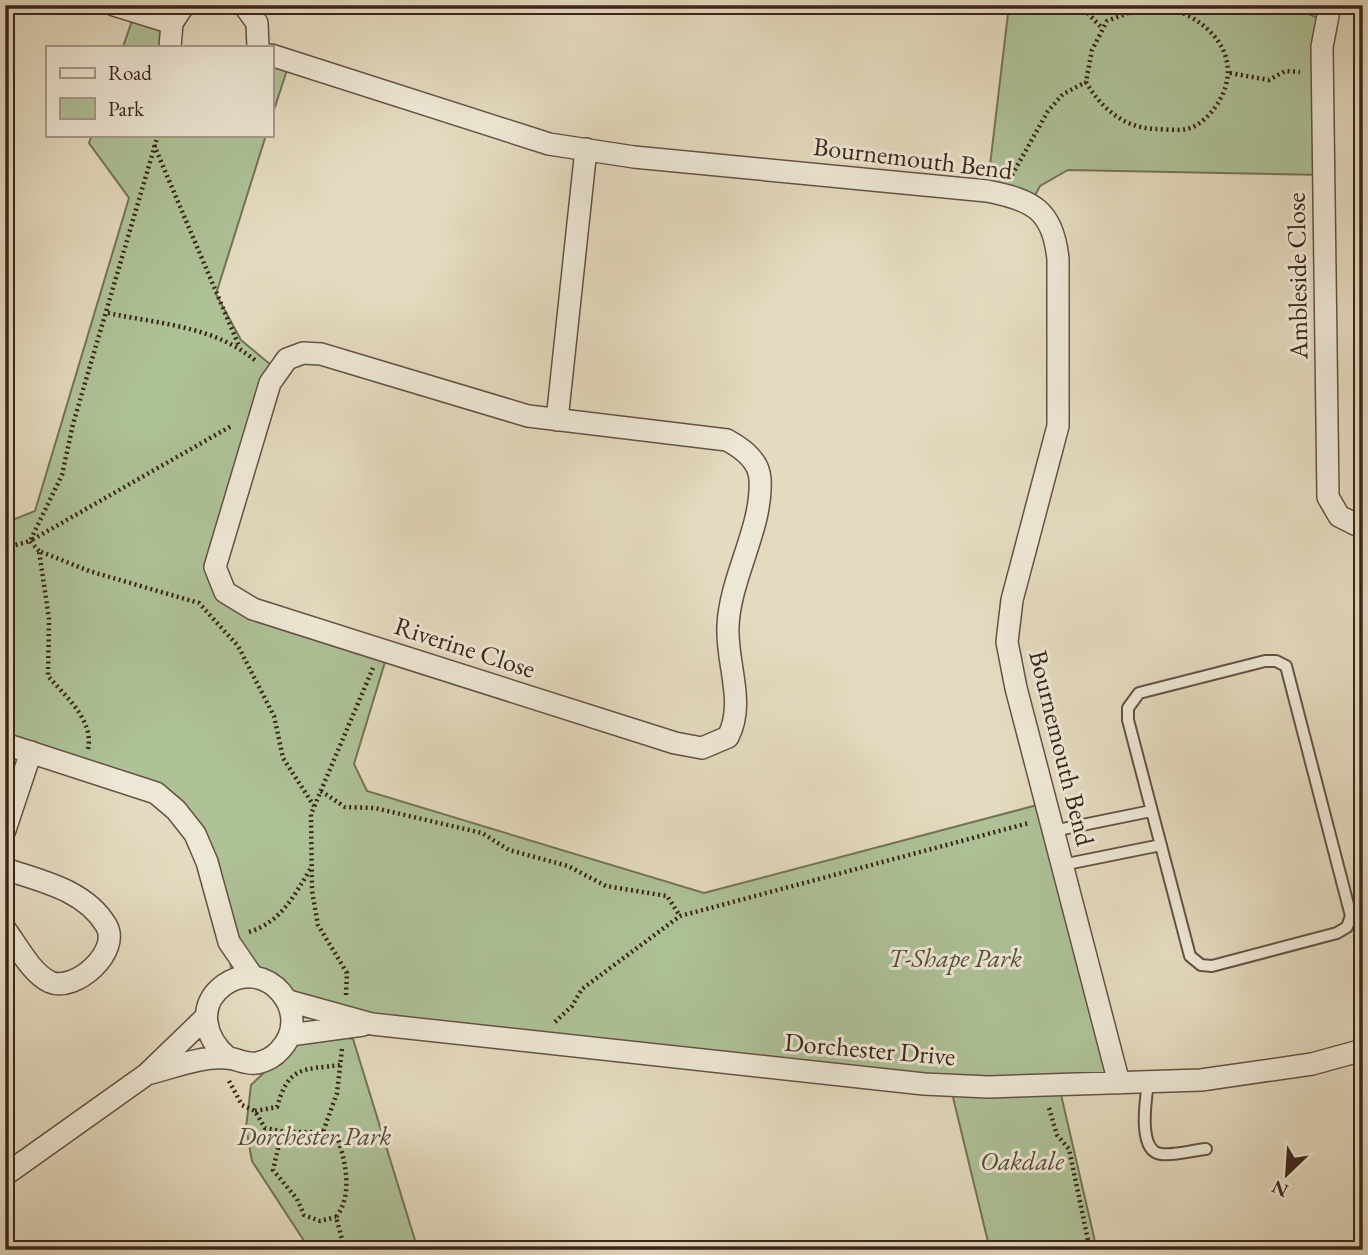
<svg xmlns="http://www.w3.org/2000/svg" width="1368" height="1255" font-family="'EB Garamond',serif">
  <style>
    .green { fill: #aec197; stroke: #747359; stroke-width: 2 }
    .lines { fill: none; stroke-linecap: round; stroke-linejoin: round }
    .service-casing { stroke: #655244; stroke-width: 14 }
    .minor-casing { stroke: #655244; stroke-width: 24 }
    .path { stroke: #3b251b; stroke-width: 4.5; stroke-dasharray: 2 3.5; stroke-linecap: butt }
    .service { stroke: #ede7d5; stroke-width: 10 }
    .minor { stroke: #ede7d5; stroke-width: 21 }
    .labels { text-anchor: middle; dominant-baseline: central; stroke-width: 6; stroke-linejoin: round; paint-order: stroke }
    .street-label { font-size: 26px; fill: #3b251b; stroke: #ede7d5 }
    .park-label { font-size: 26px; font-style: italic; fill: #584c3a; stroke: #ede7d5 }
  </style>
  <rect width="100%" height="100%" fill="#e4dabf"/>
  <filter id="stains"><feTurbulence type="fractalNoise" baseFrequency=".00286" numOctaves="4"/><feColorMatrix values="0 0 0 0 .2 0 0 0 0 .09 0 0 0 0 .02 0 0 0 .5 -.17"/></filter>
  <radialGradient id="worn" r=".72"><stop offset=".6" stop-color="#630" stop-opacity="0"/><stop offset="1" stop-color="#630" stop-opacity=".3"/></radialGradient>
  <!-- green -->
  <path class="green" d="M1009,5H1287L1325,21L1324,175L1068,170L1040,186L1031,203L987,191Z
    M135,12L172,23L170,47H123Z
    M271,55L290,61L271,119Z
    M92,135H266L216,294L241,340L277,370L218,554L225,592L388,652L354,764L367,791L704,893L1045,803L1119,1083L1059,1086L1097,1250H990L950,1085L293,1016L276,986L232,980L228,938L176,810L5,744V523L35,511L129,198L89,143Z
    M308,1031L353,1039L418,1250H310L252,1161L246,1128L251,1085Z"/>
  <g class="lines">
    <!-- service casing -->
    <g class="service-casing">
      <path id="service" d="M1265,661H1276L1286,666L1351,916L1347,927L1337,933L1212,966L1201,965L1190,956L1128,720V708L1139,693Z
        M1053,831L1151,811
        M1062,865L1161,845
        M1148,1082C1146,1099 1137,1151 1161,1154C1175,1156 1193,1150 1206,1149"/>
    </g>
    <!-- minor casing -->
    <g class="minor-casing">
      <path id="minor" d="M114,5L172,23
        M244,5L257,23L258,47
        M1330,5L1322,47L1328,497L1339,516L1363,528
        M170,47L172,23L184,5
        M271,55L549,144L634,157L987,191C1033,200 1053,210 1058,259V426L1012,600L1007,642L1016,688L1119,1083
        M303,353L321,354L528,416L727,440C742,448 759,461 760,479C763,527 730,577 728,626C726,664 746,702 728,737L702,748L675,743L253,609L225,592L215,567L270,383L287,359Z
        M557,420L586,149
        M5,744L156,793L176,810L195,834L207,862L229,942L253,977
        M5,830L31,752
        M5,869C41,881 85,890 106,925C122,951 75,993 50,982C31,973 17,945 5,929
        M289,1001L372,1024L924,1084L988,1087L1201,1080L1312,1064L1363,1050
        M290,1035L363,1025
        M147,1074C172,1068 200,1056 226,1058C237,1058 245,1065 257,1063C266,1061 274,1057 280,1050C315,1013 266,955 224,985C196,1005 205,1038 227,1057
        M5,1175L147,1074L206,1017"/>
    </g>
    <!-- path -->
    <path class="path" d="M1080,5L1102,28
      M1149,5L1107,21L1092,50L1086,82C1101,108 1123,127 1154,129C1164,129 1177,131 1187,129C1199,126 1209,116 1216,106C1250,56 1205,12 1154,5
      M1230,73L1269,80L1285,71L1300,72
      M154,145L239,346
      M1012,175L1048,111L1063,94L1086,82
      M108,313C159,324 216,326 257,362
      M5,548L30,541L62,475L73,424L158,135
      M39,551L30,541L233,425
      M88,749C94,720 66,697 48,676L49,619L39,551L89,571L199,603L238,646L274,716L283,758L314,806
      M321,791L345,807L375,808L482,833L509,850L568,866L606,886L667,896L680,916
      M249,932C281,922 294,896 311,868
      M346,995L347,973L318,925L312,891L311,814L373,668
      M555,1022L572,1006L582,989L680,916L1029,823
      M342,1049L337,1093L323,1132L337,1137C346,1161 353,1196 336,1217L345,1250
      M229,1081L242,1105L255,1111L265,1128L286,1132
      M1049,1108L1057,1135L1069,1149L1090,1250
      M255,1111L277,1107C289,1065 303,1070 341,1065
      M323,1132H286L280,1140L273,1170L297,1199L304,1215L320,1221L336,1217"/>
    <!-- service -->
    <use href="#service" class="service"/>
    <!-- minor -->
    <use href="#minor" class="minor"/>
  </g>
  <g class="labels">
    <!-- street labels -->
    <g class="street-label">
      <text transform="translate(913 158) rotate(7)">Bournemouth Bend</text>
      <text transform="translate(1297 276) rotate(-91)">Ambleside Close</text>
      <text transform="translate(465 647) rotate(18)">Riverine Close</text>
      <text transform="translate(1062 748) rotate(76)">Bournemouth Bend</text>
      <text transform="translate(870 1049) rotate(5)">Dorchester Drive</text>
    </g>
    <!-- park labels -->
    <g class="park-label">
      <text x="955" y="958">T-Shape Park</text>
      <text x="314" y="1136">Dorchester Park</text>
      <text x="1022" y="1161">Oakdale</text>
    </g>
  </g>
  <!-- margin -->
  <rect width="1368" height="1255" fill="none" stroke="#e4dabf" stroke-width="28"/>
  <rect x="7" y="7" width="1354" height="1241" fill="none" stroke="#3b251b" stroke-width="3.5"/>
  <rect x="14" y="14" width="1340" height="1227" fill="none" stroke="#3b251b" stroke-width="2"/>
  <!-- legend -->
  <rect x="46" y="46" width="228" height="91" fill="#ede7d5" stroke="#a6998b" stroke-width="2"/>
  <rect x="60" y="68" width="35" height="10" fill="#ede7d5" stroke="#a6998b" stroke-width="2"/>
  <text x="108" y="80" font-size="21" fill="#3b251b">Road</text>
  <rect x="60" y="98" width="35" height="21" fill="#aec197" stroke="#a6998b" stroke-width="2"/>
  <text x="108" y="116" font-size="21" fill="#3b251b">Park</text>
  <!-- north arrow -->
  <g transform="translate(1287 1174) rotate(205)" stroke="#ede7d5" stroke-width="5" paint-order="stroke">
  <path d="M0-5L12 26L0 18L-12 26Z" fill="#3b251b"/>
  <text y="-10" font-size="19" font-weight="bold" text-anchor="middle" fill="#3b251b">N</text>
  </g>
  <rect width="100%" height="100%" filter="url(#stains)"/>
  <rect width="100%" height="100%" fill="url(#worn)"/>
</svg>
